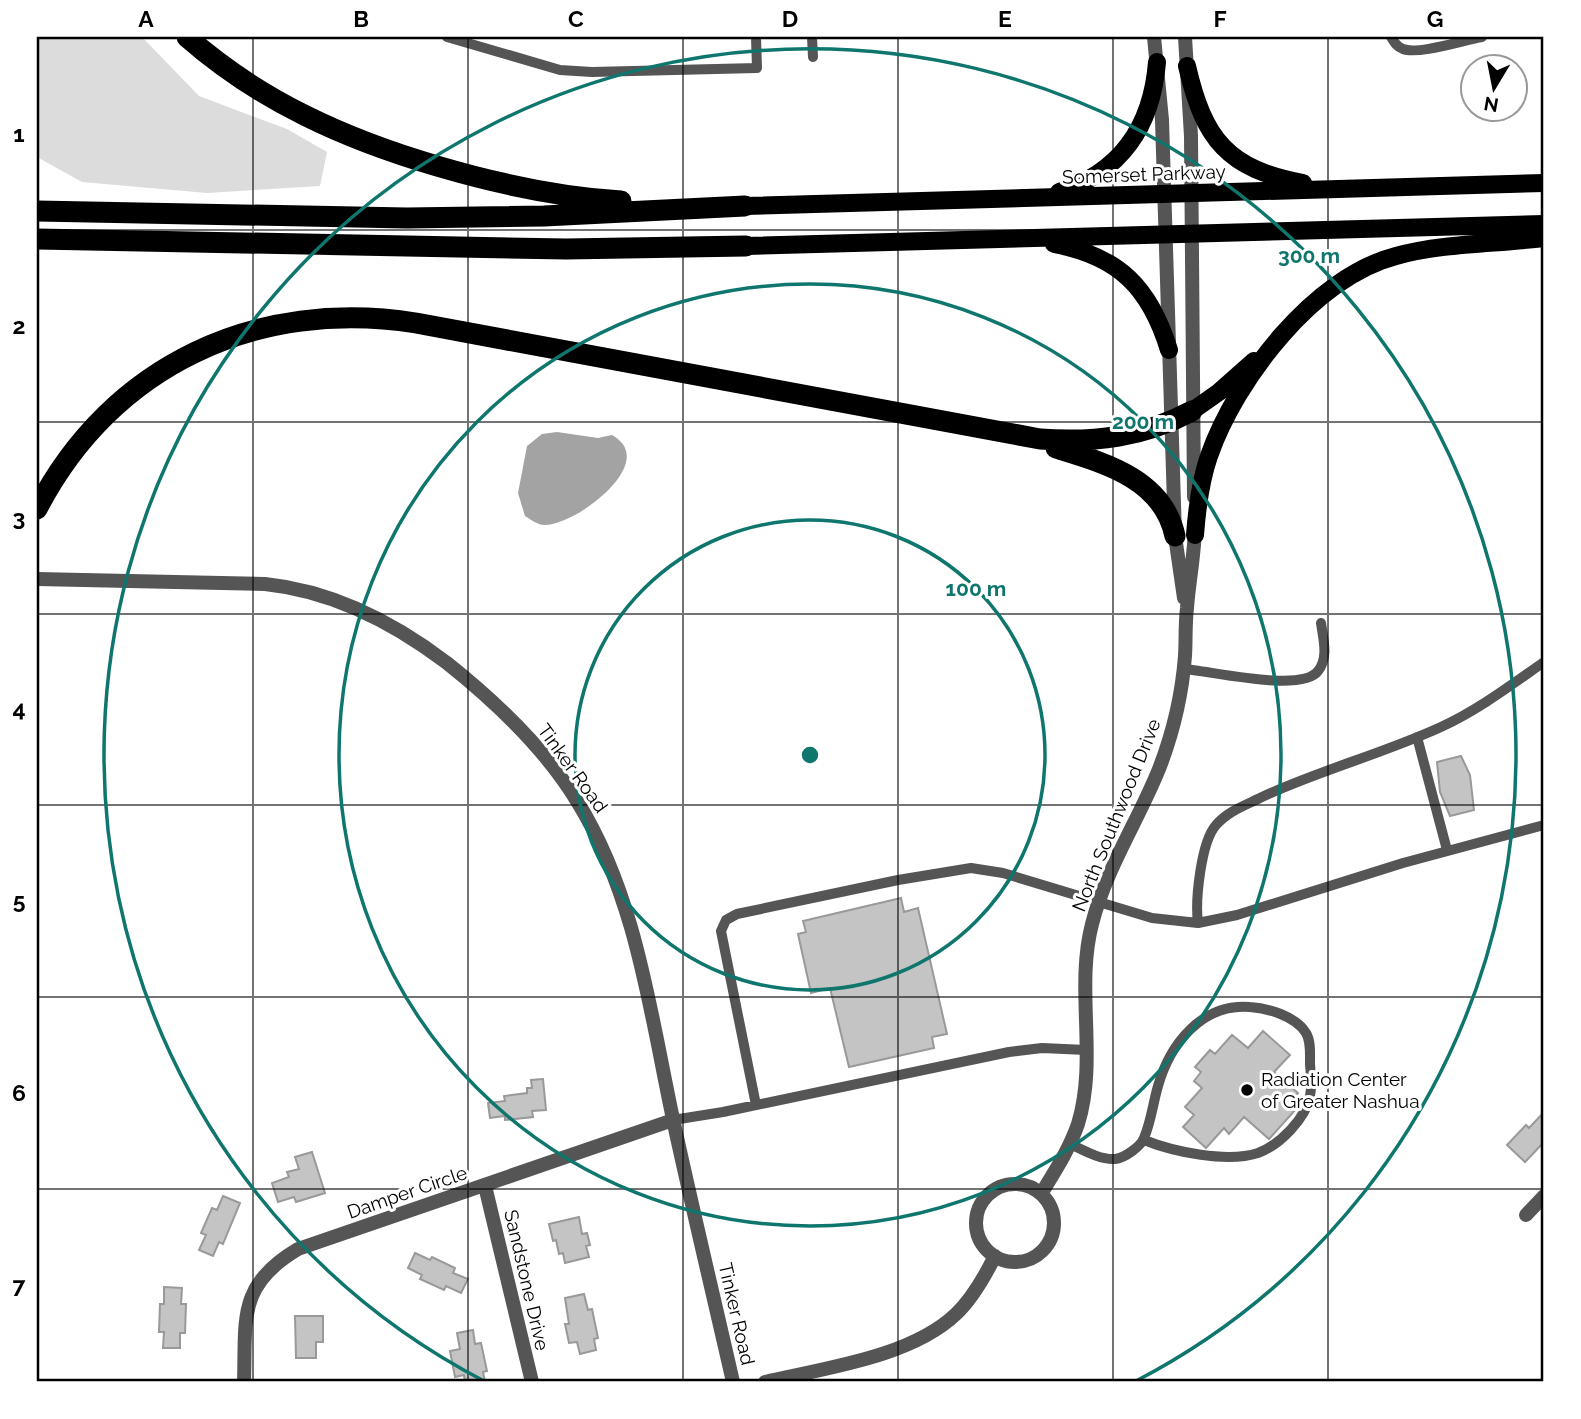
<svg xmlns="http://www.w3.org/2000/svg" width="1581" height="1419" font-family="Raleway,sans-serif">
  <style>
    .green { fill: #dcdcdc }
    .water { fill: #a3a3a3 }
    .building { fill: #c4c4c4; stroke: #999; stroke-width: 2 }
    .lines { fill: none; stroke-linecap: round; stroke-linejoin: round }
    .service { stroke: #555; stroke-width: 10 }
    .minor { stroke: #555; stroke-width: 14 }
    .tertiary { stroke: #555; stroke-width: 14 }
    .primary { stroke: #000; stroke-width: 18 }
    .motorway { stroke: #000; stroke-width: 21 }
    .grid { fill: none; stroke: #000; stroke-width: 2; stroke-opacity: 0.55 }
    .ring { fill: none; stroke: #0f766e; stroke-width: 3.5 }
    .poi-dot { fill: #000; stroke: #fff; stroke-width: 2.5 }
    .labels { text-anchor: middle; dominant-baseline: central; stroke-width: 6; stroke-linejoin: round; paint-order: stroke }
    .street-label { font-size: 19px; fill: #000; stroke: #fff }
    .poi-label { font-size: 19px; fill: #000; stroke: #fff; text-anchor: start }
    .centre { fill: #0f766e; stroke: #fff; stroke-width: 3.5 }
    .ring-label { font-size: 21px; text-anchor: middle; font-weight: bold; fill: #0f766e; stroke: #fff; stroke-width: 6; stroke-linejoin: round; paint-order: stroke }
    .neatline { fill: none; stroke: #000; stroke-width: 2.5 }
    .grid-label { font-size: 23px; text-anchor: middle; font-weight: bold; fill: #000 }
  </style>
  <rect width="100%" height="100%" fill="#fff"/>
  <!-- green -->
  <path class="green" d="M37,37H142L199,96L287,129L327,152L320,186L207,193L82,182L37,157Z"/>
  <!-- water -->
  <path class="water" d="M557,432L598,438L612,435C661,462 575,526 544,525C538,525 530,519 525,516L518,493L527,446L542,434Z"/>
  <!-- building -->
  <path class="building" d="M1461,756L1470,775L1474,810L1450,816L1440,792L1437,762Z
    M901,898L904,912L918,908L947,1034L932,1037L934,1048L849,1067L830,988L811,993L798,934L806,932L803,921Z
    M1263,1031L1290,1055L1274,1072L1298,1093L1289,1103L1296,1109L1269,1139L1244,1117L1229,1134L1224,1128L1206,1148L1183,1127L1194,1115L1185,1107L1202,1088L1194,1081L1201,1072L1195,1067L1210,1050L1215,1054L1232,1035L1248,1048Z
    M543,1079L546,1110L532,1111L533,1117L505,1120V1116L490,1118L488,1103L505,1101L504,1096L527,1093V1088H532L531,1080Z
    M1544,1112V1142L1525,1162L1507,1145L1526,1125L1529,1128Z
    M312,1152L325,1193L296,1202L294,1197L278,1202L272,1183L289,1177L287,1172L299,1169L295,1157Z
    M223,1196L240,1203L223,1244L219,1242L213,1256L199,1250L206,1235L201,1233L212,1208L217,1210Z
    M579,1217L582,1234L587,1233L590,1245L586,1246L589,1257L565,1263L563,1253L559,1254L556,1240L553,1241L549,1224Z
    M415,1253L430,1260L432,1257L455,1268L453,1273L468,1279L461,1293L446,1286L444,1290L420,1279L422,1275L408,1268Z
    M164,1287L182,1288L181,1304H186L185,1333H180V1348H163L164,1332H159L160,1304H164Z
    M584,1294L588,1310L592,1309L598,1338L594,1339L596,1350L580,1354L577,1342L569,1343L565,1324H569L565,1298Z
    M295,1316H323V1342H316V1358H296Z
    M473,1330L475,1344L481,1343L487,1371L483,1372L485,1382H465L464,1375L455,1377L450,1351L460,1349L457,1333Z"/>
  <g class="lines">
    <!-- service -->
    <path class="service" d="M447,37L560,70L592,72L757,68L756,37
      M812,37L813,57
      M1391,37C1394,42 1397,47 1403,49C1418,55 1464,40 1482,37
      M1184,669C1211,671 1302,693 1318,671C1329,658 1323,638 1321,623
      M1417,737L1447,850
      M1198,923C1195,900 1201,842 1216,825C1228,811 1246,805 1262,797C1320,770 1382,754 1441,727C1478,710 1511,685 1544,662
      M756,1105L721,931L726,920L737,914L898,880L971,868L1003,873L1152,918L1198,923L1237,915L1403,863L1544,825
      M673,1120L723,1112L1009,1052L1042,1048L1086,1050
      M1070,1144C1083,1150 1100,1160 1115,1159C1125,1158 1141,1146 1144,1138C1151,1122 1153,1103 1158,1086C1170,1044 1202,1003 1250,1007C1267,1008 1296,1016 1306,1033C1311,1041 1310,1054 1310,1064C1311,1074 1312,1086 1310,1096C1306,1118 1280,1145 1258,1153C1227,1163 1174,1152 1144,1140"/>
    <!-- minor -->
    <path class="minor" d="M1154,37L1162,120L1175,536L1184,598
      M1185,37L1191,136L1194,497
      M976 1223a39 39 0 1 1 78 0a39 39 0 1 1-78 0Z
      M485,1186L532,1382
      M1041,1194C1055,1171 1069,1150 1078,1124C1098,1059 1075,989 1092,924C1106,869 1138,821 1159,769C1173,733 1182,695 1185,656C1186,640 1185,624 1187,608C1189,580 1195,553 1195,524
      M1526,1215L1544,1196
      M244,1382C246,1319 237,1285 298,1249L673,1120
      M765,1382C825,1368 911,1357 956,1314C972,1299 985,1276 995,1256"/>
    <!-- tertiary -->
    <path class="tertiary" d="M37,579L265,584C333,591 393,622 447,663C496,702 544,747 577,801C636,896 650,1011 673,1119C692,1207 713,1294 733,1382"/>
    <!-- primary -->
    <path class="primary" d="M1187,66C1204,140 1228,169 1303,183
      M1059,192C1121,172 1152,126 1157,62
      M745,206L1544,183
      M1054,244C1119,256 1150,288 1169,350
      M746,246L1544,224
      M1192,411L1219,392L1254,361
      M1195,535C1197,508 1200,482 1209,456C1236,379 1314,277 1396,256C1443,243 1496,244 1544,238"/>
    <!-- motorway -->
    <path class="motorway" d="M187,37C260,101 345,139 437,166C498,184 558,197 621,201
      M37,211L407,218L544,216L745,206
      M37,239L566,249L746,246
      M1056,448C1105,463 1163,479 1175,536
      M37,509C112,364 258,298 416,323L1040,439C1095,443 1143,437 1192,411"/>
  </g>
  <!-- grid -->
  <path class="grid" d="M253,37V1382M468,37V1382M683,37V1382M898,37V1382M1113,37V1382M1328,37V1382M37,230H1544M37,422H1544M37,614H1544M37,805H1544M37,997H1544M37,1189H1544"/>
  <!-- distance rings -->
  <g class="ring">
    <circle cx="810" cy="755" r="235"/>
    <circle cx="810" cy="755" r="471"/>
    <path d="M484 1381A706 706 0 1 1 1136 1381"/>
  </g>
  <!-- markers -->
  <circle class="poi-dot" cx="1247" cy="1090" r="7"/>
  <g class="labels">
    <!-- street labels -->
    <g class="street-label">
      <text transform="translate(1144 174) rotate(-2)">Somerset Parkway</text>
      <text transform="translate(573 768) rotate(54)">Tinker Road</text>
      <text transform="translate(1116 815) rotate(-68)">North Southwood Drive</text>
      <text transform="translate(407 1192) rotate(-19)">Damper Circle</text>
      <text transform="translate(527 1280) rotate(77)">Sandstone Drive</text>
      <text transform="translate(737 1314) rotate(77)">Tinker Road</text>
    </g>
    <!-- poi labels -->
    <g class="poi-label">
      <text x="1261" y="1079">Radiation Center<tspan x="1261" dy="22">of Greater Nashua</tspan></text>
    </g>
  </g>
  <circle cx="810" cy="755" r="10" class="centre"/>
  <g class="ring-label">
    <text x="1309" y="263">300 m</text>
    <text x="1143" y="429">200 m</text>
    <text x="976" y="596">100 m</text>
  </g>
  <!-- border -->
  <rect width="1581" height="1419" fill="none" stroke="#ffffff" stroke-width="77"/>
  <!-- north arrow -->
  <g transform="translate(1494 88) rotate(190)"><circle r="33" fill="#ffffff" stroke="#999999" stroke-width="2"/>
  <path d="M0-5L12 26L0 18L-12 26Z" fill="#000000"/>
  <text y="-10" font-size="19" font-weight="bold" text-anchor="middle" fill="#000000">N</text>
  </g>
  <rect x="38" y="38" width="1504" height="1342" class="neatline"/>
  <g class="grid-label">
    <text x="146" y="27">A</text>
    <text x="361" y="27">B</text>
    <text x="576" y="27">C</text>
    <text x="790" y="27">D</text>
    <text x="1005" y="27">E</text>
    <text x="1220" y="27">F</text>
    <text x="1435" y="27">G</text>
    <text x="19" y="142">1</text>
    <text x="19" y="334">2</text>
    <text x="19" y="526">3</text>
    <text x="19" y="717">4</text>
    <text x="19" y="909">5</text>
    <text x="19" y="1101">6</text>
    <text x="19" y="1293">7</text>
  </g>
</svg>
